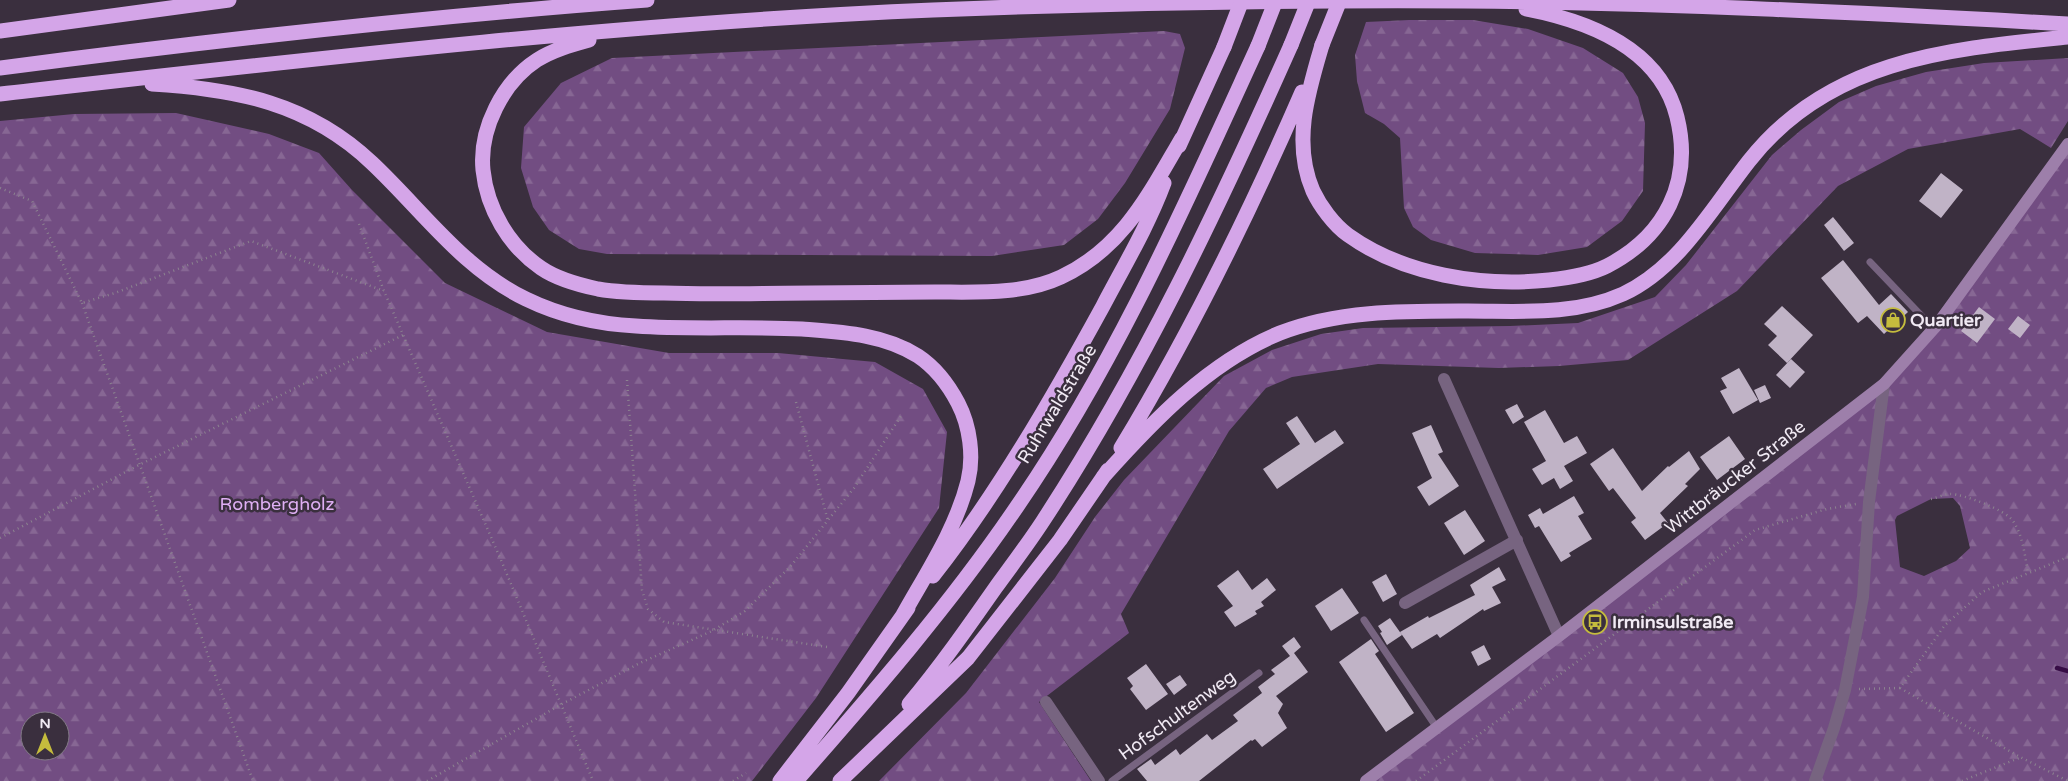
<svg xmlns="http://www.w3.org/2000/svg" width="2068" height="781" font-family="'Varela Round',sans-serif">
  <style>
    .forest { fill: url(#forest-firs); fill-rule: evenodd }
    .lines { fill: none; stroke-linecap: round; stroke-linejoin: round }
    .stream { stroke: #370d46; stroke-width: 4.5 }
    .building { fill: #c0b3c6 }
    .path { stroke: #8c8390; stroke-width: 2.5; stroke-dasharray: 1 4; stroke-linecap: butt }
    .lane { stroke: #776480; stroke-width: 7 }
    .street { stroke: #776480; stroke-width: 12 }
    .secondary { stroke: #9d7faa; stroke-width: 12 }
    .highway { stroke: #d4a5e8; stroke-width: 15 }
    .highway-bridge { stroke: #d4a5e8; stroke-width: 15 }
    .labels { text-anchor: middle; dominant-baseline: central; stroke-width: 5; stroke-linejoin: round; paint-order: stroke }
    .poi-label { font-size: 18px; font-weight: bold; fill: #f1eaf4; stroke: #3a2f3e; text-anchor: start }
    .street-label { font-size: 18px; fill: #f1eaf4; stroke: #3a2f3e }
    .park-label { font-size: 18px; fill: #dfaff4; stroke: #3a2f3e }
  </style>
  <defs>
    <pattern id="forest-firs" width="22" height="20" patternUnits="userSpaceOnUse" patternTransform="scale(1.25)"><rect width="22" height="20" fill="#724d82"/><path d="M5 1l3.5 6h-7zM16 11l3.5 6h-7z" fill="#876794"/></pattern>
  </defs>
  <rect width="100%" height="100%" fill="#3a2f3e"/>
  <!-- forest -->
  <path class="forest" d="M1409,20H1473L1528,29L1583,48L1623,73L1638,97L1645,123L1643,191L1622,221L1587,247L1538,255L1475,253L1431,240L1413,227L1404,208L1400,138L1384,124L1365,113L1357,81L1355,55L1366,22Z
    M1164,31L1180,34L1185,48L1170,109L1125,183L1098,219L1064,245L992,256L607,254L579,249L549,230L533,207L521,168L524,127L561,83L612,58Z
    M2068,58V121L2051,148L2020,129L1908,149L1838,186L1737,291L1628,360L1559,366L1499,368L1378,364L1292,377L1266,388L1229,431L1121,614L1129,633L1039,702L1091,781H879L966,693L1055,578L1095,517L1124,480L1224,376L1272,350L1321,334L1363,328L1510,326L1578,323L1655,297L1686,265L1772,155L1801,130L1839,102L1876,86L1926,72L1984,63Z
    M176,113L269,134L319,153L352,190L445,283L547,332L669,353H778L875,362L923,389L947,432L939,508L816,698L752,781H0V121L74,114ZM30,721H60V751H30Z
    M2068,144V781H1366L1884,384ZM1953,498L1960,506L1970,548L1956,561L1924,576L1900,567L1895,520L1897,516L1931,499Z"/>
  <g class="lines">
    <!-- stream -->
    <path class="stream" d="M2057,668L2068,671"/>
  </g>
  <!-- building -->
  <path class="building" d="M1941,173L1963,190L1941,218L1919,201Z
    M1833,217L1854,243L1844,251L1824,225Z
    M1843,260L1879,305L1891,294L1908,312L1884,334L1867,316L1858,323L1821,278Z
    M1782,306L1813,335L1787,363L1768,345L1777,336L1764,324Z
    M1979,307L1995,319L1977,343L1961,331Z
    M2018,316L2030,325L2020,338L2008,329Z
    M1791,359L1805,372L1790,388L1776,375Z
    M1739,368L1758,400L1733,414L1720,391L1727,388L1721,378Z
    M1765,385L1771,398L1760,403L1754,390Z
    M1517,404L1524,417L1513,424L1505,410Z
    M1545,410L1564,443L1577,436L1587,453L1564,466L1573,481L1560,489L1554,478L1542,485L1532,469L1546,461L1524,422Z
    M1297,416L1315,443L1335,430L1344,443L1277,489L1263,469L1300,444L1286,423Z
    M1431,425L1443,452L1438,454L1459,486L1429,506L1417,487L1432,478L1412,433Z
    M1729,436L1745,459L1717,480L1700,457Z
    M1613,448L1642,491L1668,466L1669,467L1689,451L1700,469L1685,484L1688,486L1660,513L1668,523L1645,540L1631,522L1636,518L1613,488L1609,491L1590,464Z
    M1574,496L1584,513L1578,516L1592,539L1569,553L1571,556L1561,562L1539,526L1535,528L1528,515L1540,508L1543,514Z
    M1465,510L1485,541L1464,555L1444,523Z
    M1499,567L1506,580L1492,587L1501,603L1484,611L1483,609L1440,638L1437,634L1412,649L1400,632L1428,616L1429,618L1475,595L1470,585Z
    M1238,570L1252,590L1267,578L1276,590L1261,602L1264,606L1255,611L1257,614L1235,627L1224,612L1233,606L1217,586Z
    M1386,574L1397,594L1383,602L1372,582Z
    M1342,588L1359,613L1331,631L1315,606Z
    M1390,618L1402,635L1387,645L1380,633L1382,632L1378,626Z
    M1294,637L1301,647L1294,653L1308,672L1276,696L1283,704L1278,713L1287,728L1262,747L1255,739L1252,741L1251,740L1199,781H1147L1137,769L1151,759L1155,765L1176,749L1180,755L1207,734L1212,740L1238,721L1233,715L1262,693L1258,687L1275,674L1271,670L1290,656L1282,646Z
    M1371,639L1379,651L1375,654L1414,713L1386,732L1339,662Z
    M1484,645L1491,659L1478,666L1471,652Z
    M1146,664L1168,694L1146,710L1130,689L1133,686L1127,678Z
    M1180,675L1187,685L1174,695L1166,684Z"/>
  <g class="lines">
    <!-- path -->
    <path class="path" d="M0,188L32,201L82,303L115,293L251,241L384,291
      M359,224L384,291L501,560L593,781
      M82,303L253,781
      M627,380L642,590L648,609L664,622L827,647
      M796,402L828,521
      M1931,499C1937,498 1944,494 1950,494C1963,494 2006,510 2013,521C2023,535 2025,557 2028,573
      M0,538L139,465L403,335
      M1900,688L2020,757L2068,781
      M1859,689L1900,688L1945,625L1982,592L2068,557
      M427,781L562,704L640,663L712,631L745,611L790,567L854,488L901,416
      M733,781L746,773
      M1416,781L1755,530L1827,509L1856,504
      M1962,781L2019,758"/>
    <!-- lane -->
    <path class="lane" d="M1870,262L1934,329
      M1364,620L1437,728
      M1112,781L1259,673"/>
    <!-- street -->
    <path class="street" d="M1444,379L1559,636
      M1405,603L1517,540
      M1046,702L1099,781
      M1815,781L1834,728L1845,690L1863,597L1869,502L1884,384"/>
    <!-- secondary -->
    <path class="secondary" d="M1366,781L1559,636L1884,384L1937,325L2068,144"/>
    <!-- highway -->
    <path class="highway" d="M0,31L229,0
      M589,40C571,45 553,50 537,60C503,82 479,129 483,170C487,209 509,246 541,268C557,279 579,285 598,289C620,293 642,293 664,293C713,295 763,293 812,293C853,293 894,292 935,292C976,292 1023,295 1061,277C1123,248 1149,194 1182,138
      M1322,45C1308,92 1292,143 1313,191C1320,206 1334,225 1348,235C1404,275 1481,287 1549,280C1568,278 1589,275 1607,266C1665,236 1693,182 1677,117C1660,48 1588,21 1526,9
      M0,68C215,40 430,16 647,0
      M152,84C236,89 309,103 372,163C423,211 462,268 526,299C561,316 597,324 636,326C691,330 747,326 802,329C841,332 884,334 918,356C936,368 948,384 958,403C970,426 974,457 968,481C956,529 927,572 903,615
      M0,94C310,59 621,23 933,10C1110,3 1287,0 1464,1C1666,3 1867,13 2068,24
      M1179,146L1224,47
      M1121,448C1190,334 1249,214 1302,92
      M1103,477C1153,421 1209,362 1280,333C1339,310 1406,311 1468,311C1520,311 1574,316 1623,294C1679,268 1712,208 1749,161C1829,59 1949,49 2068,37
      M933,576C998,493 1052,399 1103,306C1124,266 1148,226 1164,183
      M909,704C940,667 968,627 996,587C1012,565 1028,544 1043,521C1141,371 1218,209 1291,45
      M780,781L848,693L908,608
      M796,781C873,693 950,605 1016,508C1115,365 1186,203 1258,46
      M840,781L968,658L1060,540L1108,470"/>
    <!-- highway-bridge -->
    <path class="highway-bridge" d="M1291,45L1309,0
      M1322,45L1340,0
      M1258,46L1276,0
      M1224,47L1242,0"/>
  </g>
  <!-- icons -->
  <defs>
    <g id="shop-ring" transform="scale(1.25)"><circle r="9.5" fill="#3a2f3e" stroke="#c5bc3d" stroke-width="1.5"/><path d="M-5-2.5h2.3a2.7 3.5 0 0 1 5.4 0H5L5.5 6h-11ZM-1.5-2.5h3a1.5 2.3 0 0 0-3 0Z" fill="#c5bc3d"/></g>
    <g id="bus-ring" transform="scale(1.25)"><circle r="9.5" fill="#3a2f3e" stroke="#c5bc3d" stroke-width="1.5"/><path d="M-5-6H5V4H4V6H2V4H-2V6H-4V4H-5ZM-3.5-4V0h7V-4ZM-3.5 1.2v1.5H-2V1.2ZM2 1.2v1.5H3.5V1.2Z" fill="#c5bc3d"/></g>
  </defs>
  <g fill-rule="evenodd">
    <use href="#shop-ring" x="1893" y="320"/>
    <use href="#bus-ring" x="1595" y="622"/>
  </g>
  <g class="labels">
    <!-- poi labels -->
    <g class="poi-label">
      <text x="1910" y="320">Quartier</text>
      <text x="1612" y="622">Irminsulstraße</text>
    </g>
    <!-- street labels -->
    <g class="street-label">
      <text transform="translate(1057 404) rotate(-59)">Ruhrwaldstraße</text>
      <text transform="translate(1735 477) rotate(-38)">Wittbräucker Straße</text>
      <text transform="translate(1177 715) rotate(-36)">Hofschultenweg</text>
    </g>
    <!-- park labels -->
    <g class="park-label">
      <text x="277" y="504">Rombergholz</text>
    </g>
  </g>
  <!-- north arrow -->
  <g transform="translate(45 736)"><circle r="24" fill="#3a2f3e" stroke="#837a87"/>
  <path d="M0-4L9 19L0 12L-9 19Z" fill="#c5bc3d"/>
  <text y="-8" font-size="14" font-weight="bold" text-anchor="middle" fill="#f1eaf4">N</text>
  </g>
</svg>
